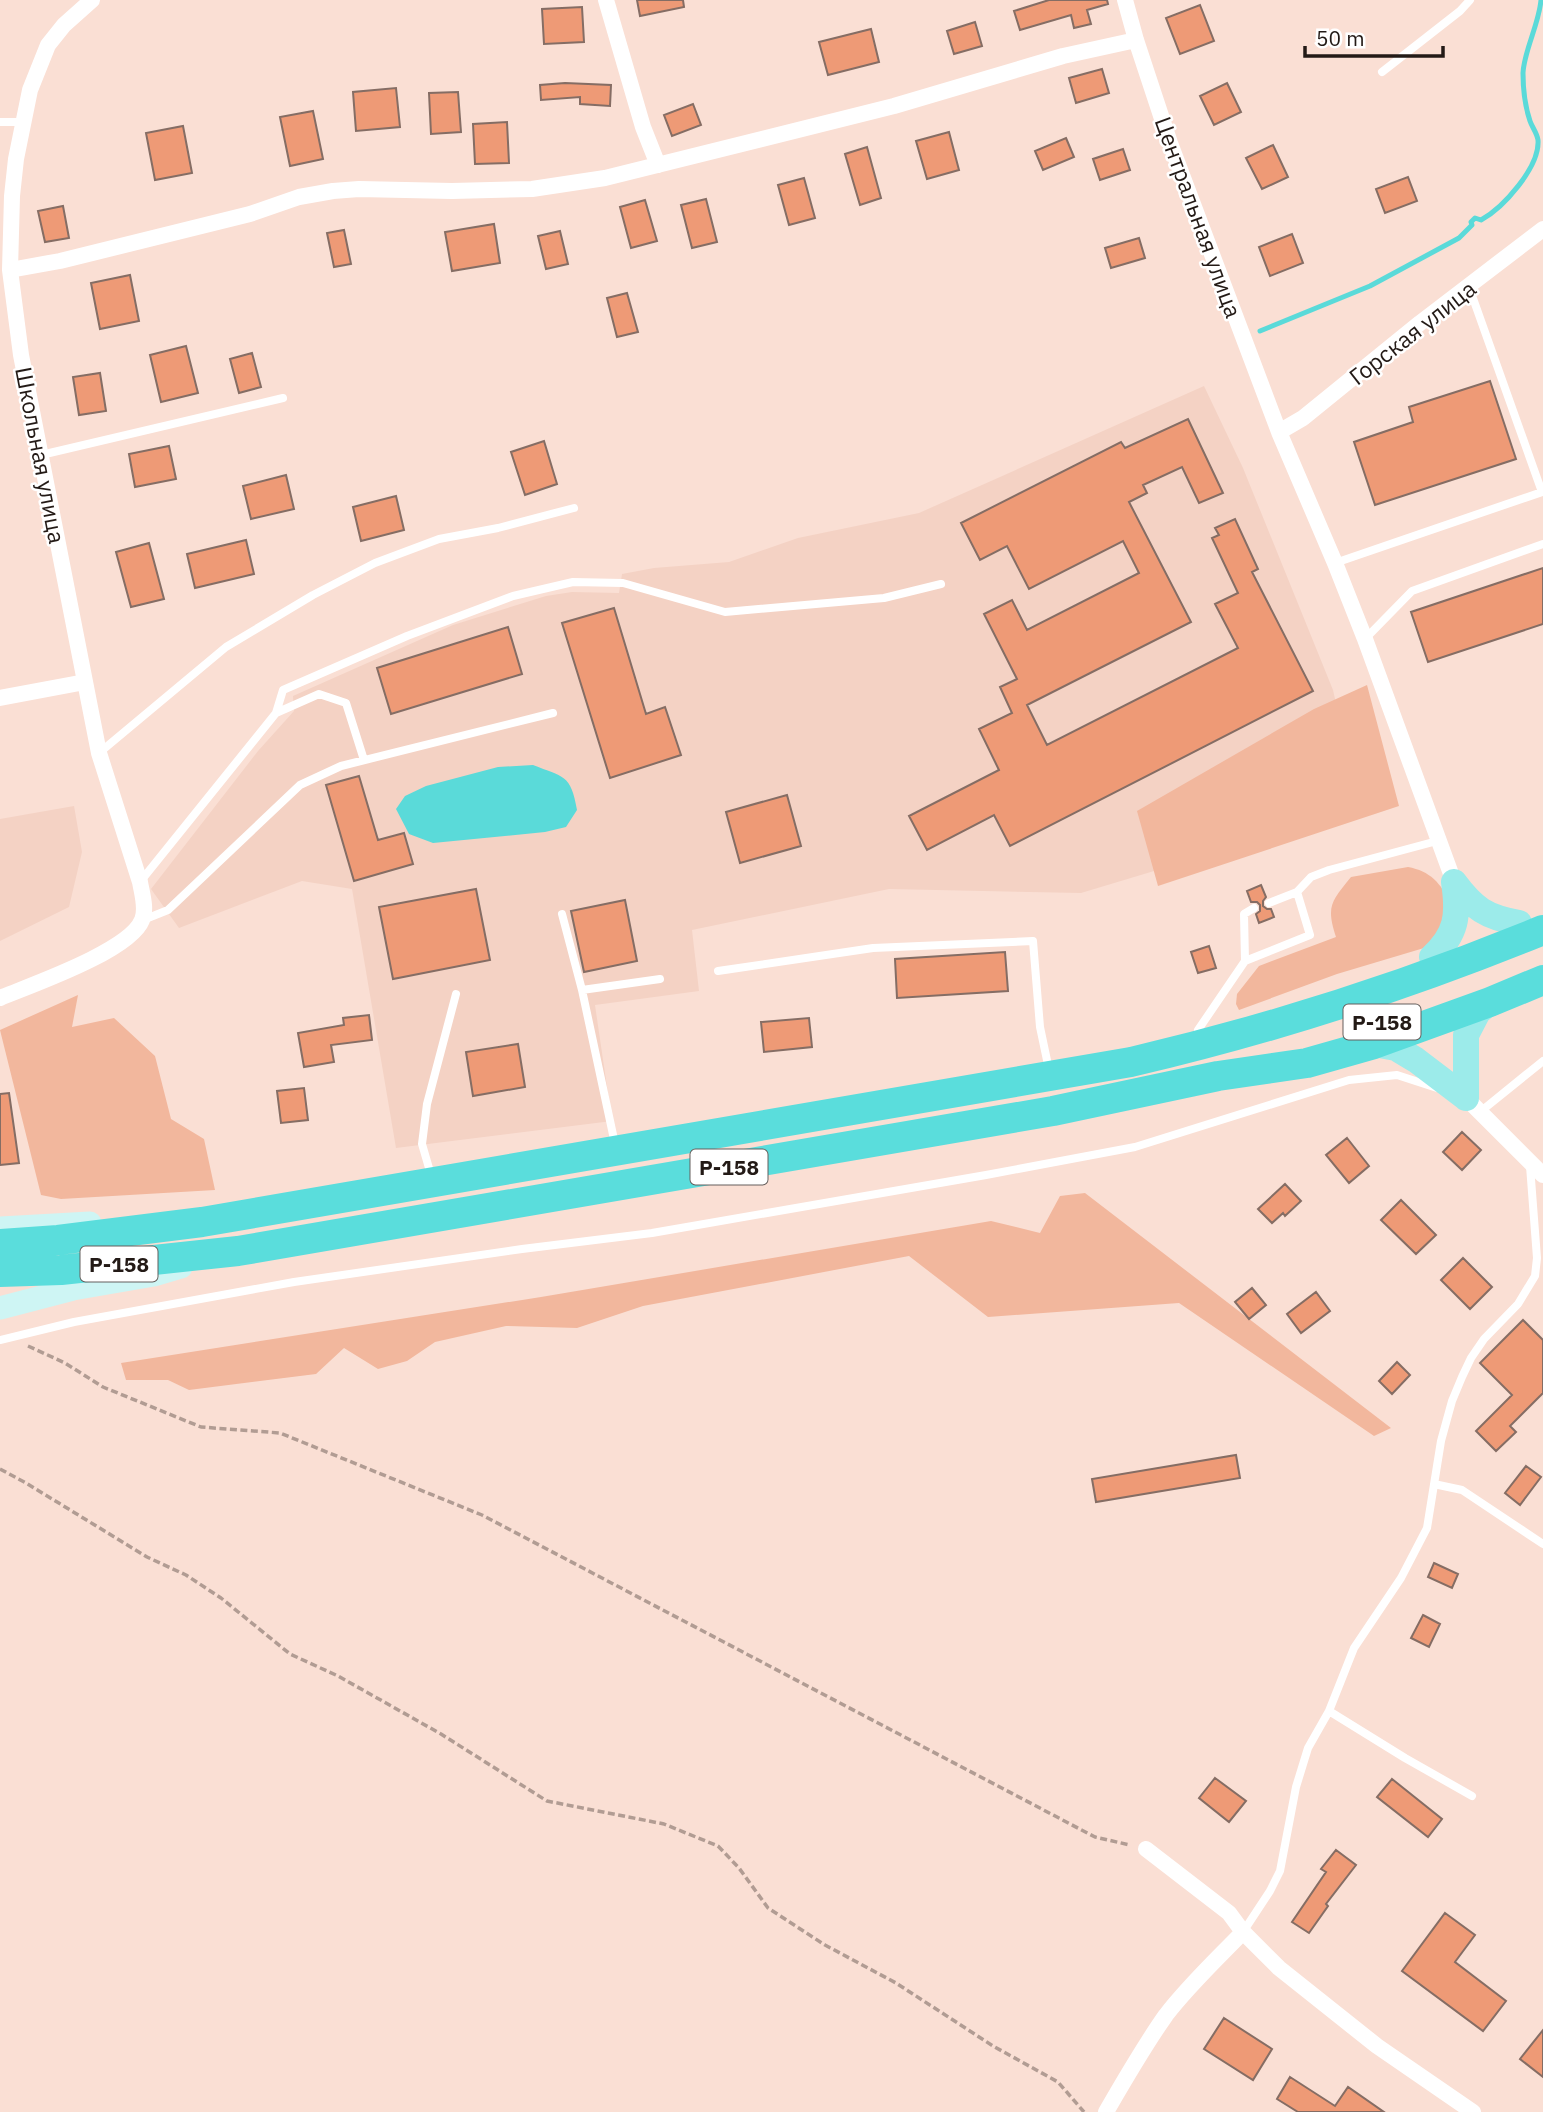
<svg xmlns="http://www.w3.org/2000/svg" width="1543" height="2112" font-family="'IBM Plex Sans',sans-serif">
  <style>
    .built { fill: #f4d2c4 }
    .green { fill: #f2b79d }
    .water { fill: #5adad9 }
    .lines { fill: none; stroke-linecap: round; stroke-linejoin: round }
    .stream { stroke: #5adad9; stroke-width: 5 }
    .building { fill: #ee9a76; stroke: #856d64; stroke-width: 2 }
    .path { stroke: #b19c93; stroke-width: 3.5; stroke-dasharray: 7 3.5; stroke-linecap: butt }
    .lane { stroke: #fff; stroke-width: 8 }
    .street { stroke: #fff; stroke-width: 16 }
    .secondary { stroke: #cef5f4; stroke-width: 23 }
    .primary { stroke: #9cebea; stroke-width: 26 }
    .highway { stroke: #5adddc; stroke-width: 30 }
    .labels { text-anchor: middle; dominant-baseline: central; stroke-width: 5; stroke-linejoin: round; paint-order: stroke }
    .shield { fill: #fff; stroke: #655f5c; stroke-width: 2 }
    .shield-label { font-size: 21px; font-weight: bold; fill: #231a16 }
    .street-label { font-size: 23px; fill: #231a16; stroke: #fff }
  </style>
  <rect width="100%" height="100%" fill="#fadfd4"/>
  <!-- built -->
  <path class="built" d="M1204,386L1243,468L1333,690L1360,809L1081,893L889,889L692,930L699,991L595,1005L612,1121L396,1148L352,889L302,881L179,928L151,889L258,751L294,711L293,696L453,625L546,596L572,592L619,593L622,574L654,568L729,562L798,538L919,513Z
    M74,806L82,852L69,907L0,941V819Z"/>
  <!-- green -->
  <path class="green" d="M1367,685L1399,806L1158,886L1137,811L1314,709Z
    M1408,867C1430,871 1441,883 1450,903L1434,945L1337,974L1239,1010L1236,1004L1237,994L1259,966L1336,937C1326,906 1331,902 1351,877Z
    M78,995L72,1027L114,1018L155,1056L171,1119L204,1139L215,1190L61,1199L41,1195L0,1030Z
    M1085,1193L1391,1428L1374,1436L1179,1303L988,1317L909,1256L643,1306L577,1328L506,1326L435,1342L407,1361L378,1369L344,1348L316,1374L189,1390L168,1380H126L121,1363L541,1297L991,1221L1040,1233L1060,1196Z"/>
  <!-- water -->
  <path class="water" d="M533,765C563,777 571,774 577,810L566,827L545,832L433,843L409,834L396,809L405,796L426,786L498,767Z"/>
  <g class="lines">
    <!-- stream -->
    <path class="stream" d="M1260,331L1370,286L1459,238L1472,225L1471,222L1475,218L1481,220C1503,208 1540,167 1538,140C1537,133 1532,127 1530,121C1525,106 1523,88 1523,73C1524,51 1539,24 1541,0"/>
  </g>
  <!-- building -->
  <path class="building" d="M637,0H683L684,7L640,16Z
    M1049,0H1107L1108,4L1087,10L1091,24L1074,28L1071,15L1020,30L1014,11Z
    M1200,5L1214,41L1180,54L1166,18Z
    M582,7L584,42L544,44L542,9Z
    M975,22L982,46L954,54L947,31Z
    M871,29L879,62L828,75L819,42Z
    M1102,69L1109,93L1076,103L1069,78Z
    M565,83L611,85L610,106L580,104V97L541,100L540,85Z
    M1227,83L1241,112L1214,125L1200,96Z
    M396,88L400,127L356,131L353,92Z
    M458,92L461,132L431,134L429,93Z
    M693,104L701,125L672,136L664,115Z
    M313,111L323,159L290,166L280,117Z
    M507,122L509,163L475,164L473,124Z
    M183,126L192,173L155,180L146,133Z
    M949,132L959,170L927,179L916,141Z
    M1066,138L1074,157L1043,170L1035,151Z
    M1273,145L1288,177L1262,189L1246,158Z
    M867,147L881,198L860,205L845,154Z
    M1123,149L1130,170L1100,180L1093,159Z
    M1408,177L1417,201L1385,213L1376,189Z
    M804,178L815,218L789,225L778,185Z
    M706,199L717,242L692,248L681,205Z
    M645,200L657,241L631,248L620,207Z
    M63,206L69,238L45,242L38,211Z
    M494,224L500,263L452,271L445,232Z
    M344,230L351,264L334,267L327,233Z
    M560,231L568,264L546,269L538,236Z
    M1292,234L1303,263L1270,276L1259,247Z
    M1139,238L1145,258L1111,268L1105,248Z
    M130,275L139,321L100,329L91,283Z
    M627,293L638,332L617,337L607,298Z
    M186,346L198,393L161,402L150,355Z
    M252,353L261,387L239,393L230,359Z
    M100,373L106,411L79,415L73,377Z
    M1490,381L1516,459L1375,505L1354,442L1413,422L1409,407Z
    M1188,419L1223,493L1199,503L1182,467L1143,485L1147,493L1129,502L1191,622L1027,705L1047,745L1238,648L1215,604L1238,593L1212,538L1219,535L1215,528L1235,519L1258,569L1252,572L1313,691L1010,846L994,815L927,850L909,816L999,770L979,729L1012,713L1000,687L1017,679L984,614L1012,600L1027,630L1139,573L1123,541L1029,589L1007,546L980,560L961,523L1121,442L1125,448Z
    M544,441L557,484L525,495L511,452Z
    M169,446L176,479L135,487L129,454Z
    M286,475L294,509L251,519L243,486Z
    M396,496L404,530L361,541L353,507Z
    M246,540L254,574L195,588L187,554Z
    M149,543L164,599L131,607L116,552Z
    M1543,568V624L1428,662L1411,612Z
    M614,608L646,714L665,707L681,755L610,778L562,623Z
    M508,627L522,674L391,714L377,668Z
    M359,776L378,840L404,833L413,864L354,881L326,785Z
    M787,795L801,846L740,863L726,812Z
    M1261,885L1266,897L1263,901V906L1267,909H1271L1274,917L1259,923L1256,914L1260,911V905L1257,902H1251L1247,891Z
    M476,889L490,960L393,979L379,907Z
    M625,900L637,961L584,972L571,911Z
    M1209,946L1216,968L1198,973L1191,952Z
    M1005,952L1008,991L897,998L895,959Z
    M369,1015L372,1040L331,1045L334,1062L304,1067L298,1033L344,1025L343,1018Z
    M809,1018L812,1047L764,1052L761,1022Z
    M518,1044L525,1087L473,1096L466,1052Z
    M304,1088L308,1120L281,1123L277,1091Z
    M9,1093L19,1163L0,1165V1094Z
    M1462,1132L1481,1150L1462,1170L1443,1152Z
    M1347,1138L1369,1166L1349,1183L1326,1155Z
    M1285,1184L1301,1201L1285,1216L1283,1213L1272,1223L1258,1209Z
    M1401,1200L1436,1235L1416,1254L1381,1220Z
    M1463,1258L1492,1287L1470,1309L1441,1280Z
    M1252,1288L1266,1305L1249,1319L1235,1302Z
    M1316,1292L1330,1311L1301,1333L1287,1314Z
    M1523,1320L1543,1340V1393L1510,1426L1516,1432L1496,1451L1476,1431L1512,1395L1480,1363Z
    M1397,1362L1410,1375L1392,1394L1379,1381Z
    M1236,1455L1240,1478L1096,1502L1092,1479Z
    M1526,1466L1541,1477L1520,1505L1505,1493Z
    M1434,1563L1458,1574L1452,1588L1428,1577Z
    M1423,1615L1440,1624L1429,1647L1411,1638Z
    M1215,1778L1246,1801L1229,1822L1199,1798Z
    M1392,1779L1442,1819L1428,1837L1377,1797Z
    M1336,1850L1356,1865L1326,1904L1328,1906L1309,1933L1292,1922L1326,1872L1321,1869Z
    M1445,1913L1475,1935L1455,1962L1506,2001L1483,2031L1402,1971Z
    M1224,2018L1272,2049L1253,2080L1204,2049Z
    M1543,2030V2077L1520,2059Z
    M1290,2077L1335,2106L1348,2087L1384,2112H1298L1277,2099Z"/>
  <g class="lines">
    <!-- path -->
    <path class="path" d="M28,1346L65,1363L103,1387L201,1427L280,1433L482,1515L1095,1837L1130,1845
      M0,1469L26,1483L147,1557L186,1575L221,1598L290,1654L338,1676L441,1734L547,1801L664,1824L718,1846L739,1868L768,1908L825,1945L896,1983L993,2046L1058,2082L1084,2112"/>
    <!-- lane -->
    <path class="lane" d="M1382,72L1460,11L1470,0
      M0,122H22
      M41,455L283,398
      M1335,563L1542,492L1469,287
      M1365,639L1412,591L1543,544
      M276,713L319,694L346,703L364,760
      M99,753L226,647L313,595L375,563L439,539L498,528L574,508
      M140,882L276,713L283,690L407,636L513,596L573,582L623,583L725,612L884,598L941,584
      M1269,903L1297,892L1311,877L1329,870L1437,841
      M562,914L582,990L615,1144
      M143,920L168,910L300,785L341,766L553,713
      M1245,961L1310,935L1297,892
      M718,971L873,948L1033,941L1040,1027L1048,1065
      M582,990L660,979
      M1198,1030L1245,961L1244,914L1254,908
      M1480,1112L1543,1061
      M431,1175L422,1144L427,1104L456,994
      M0,1340L74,1322L294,1282L522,1249L652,1233L986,1175L1135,1147L1349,1080L1397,1075L1437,1088
      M1434,1484L1462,1490L1543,1544
      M1329,1711L1405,1758L1472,1796
      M1243,1932L1270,1891L1280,1871L1296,1787L1308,1748L1329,1711L1354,1648L1401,1578L1427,1528L1441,1441L1452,1401L1462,1377L1471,1358L1484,1339L1518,1304L1535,1276L1537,1258L1530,1166"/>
    <!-- street -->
    <path class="street" d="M606,0L643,127L658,165
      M1125,0L1136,40L1170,143L1279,432L1335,563L1365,639L1454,882
      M10,270L60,261L250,214L299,197L333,191L359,189L452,191L532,189L605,178L894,106L1063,56L1136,40
      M1279,432L1303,418L1420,323L1543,229
      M0,698L85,682
      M0,998C31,985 130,951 142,920C147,909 142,894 140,882L99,753L21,355L10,270L12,196L16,159L30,90L48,45L64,25L92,0
      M1466,1098L1543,1175
      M1146,1849L1229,1913L1243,1932L1279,1968L1377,2046L1473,2112
      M1106,2112C1125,2079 1144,2046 1166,2015C1189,1985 1217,1959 1243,1932"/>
    <!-- secondary -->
    <path class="secondary" d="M0,1228L90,1223
      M0,1308L73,1289L154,1275L181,1267"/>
    <!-- primary -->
    <path class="primary" d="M1454,882C1474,909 1486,917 1519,923
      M1432,957C1457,934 1459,915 1454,882
      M1374,1044L1396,1048L1416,1060L1466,1098
      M1466,1098V1035L1478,1012L1490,1002"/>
    <!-- highway -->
    <path class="highway" d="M0,1244L58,1240L202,1222L1131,1062C1272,1029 1409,985 1543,930
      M0,1272L61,1270L238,1251L1053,1111L1218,1076L1307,1063L1374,1044L1490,1002L1543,980"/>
  </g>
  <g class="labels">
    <!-- shield labels -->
    <g class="shield">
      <rect x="1343.5" y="1004.5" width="77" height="35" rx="5"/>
      <rect x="690.5" y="1149.5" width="77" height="35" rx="5"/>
      <rect x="80.5" y="1246.5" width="77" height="35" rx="5"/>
    </g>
    <g class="shield-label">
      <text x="1382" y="1022">Р-158</text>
      <text x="729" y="1167">Р-158</text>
      <text x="119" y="1264">Р-158</text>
    </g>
    <!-- street labels -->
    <g class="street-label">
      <text transform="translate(1199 217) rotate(70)">Центральная улица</text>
      <text transform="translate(1412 332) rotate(-38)">Горская улица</text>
      <text transform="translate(41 455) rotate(79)">Школьная улица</text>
    </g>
  </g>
  <!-- scale -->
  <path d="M1305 46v10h138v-10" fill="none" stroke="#231a16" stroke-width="3.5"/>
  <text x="1316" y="46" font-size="21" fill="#231a16" stroke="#ffffff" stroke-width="5" paint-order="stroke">50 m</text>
</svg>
